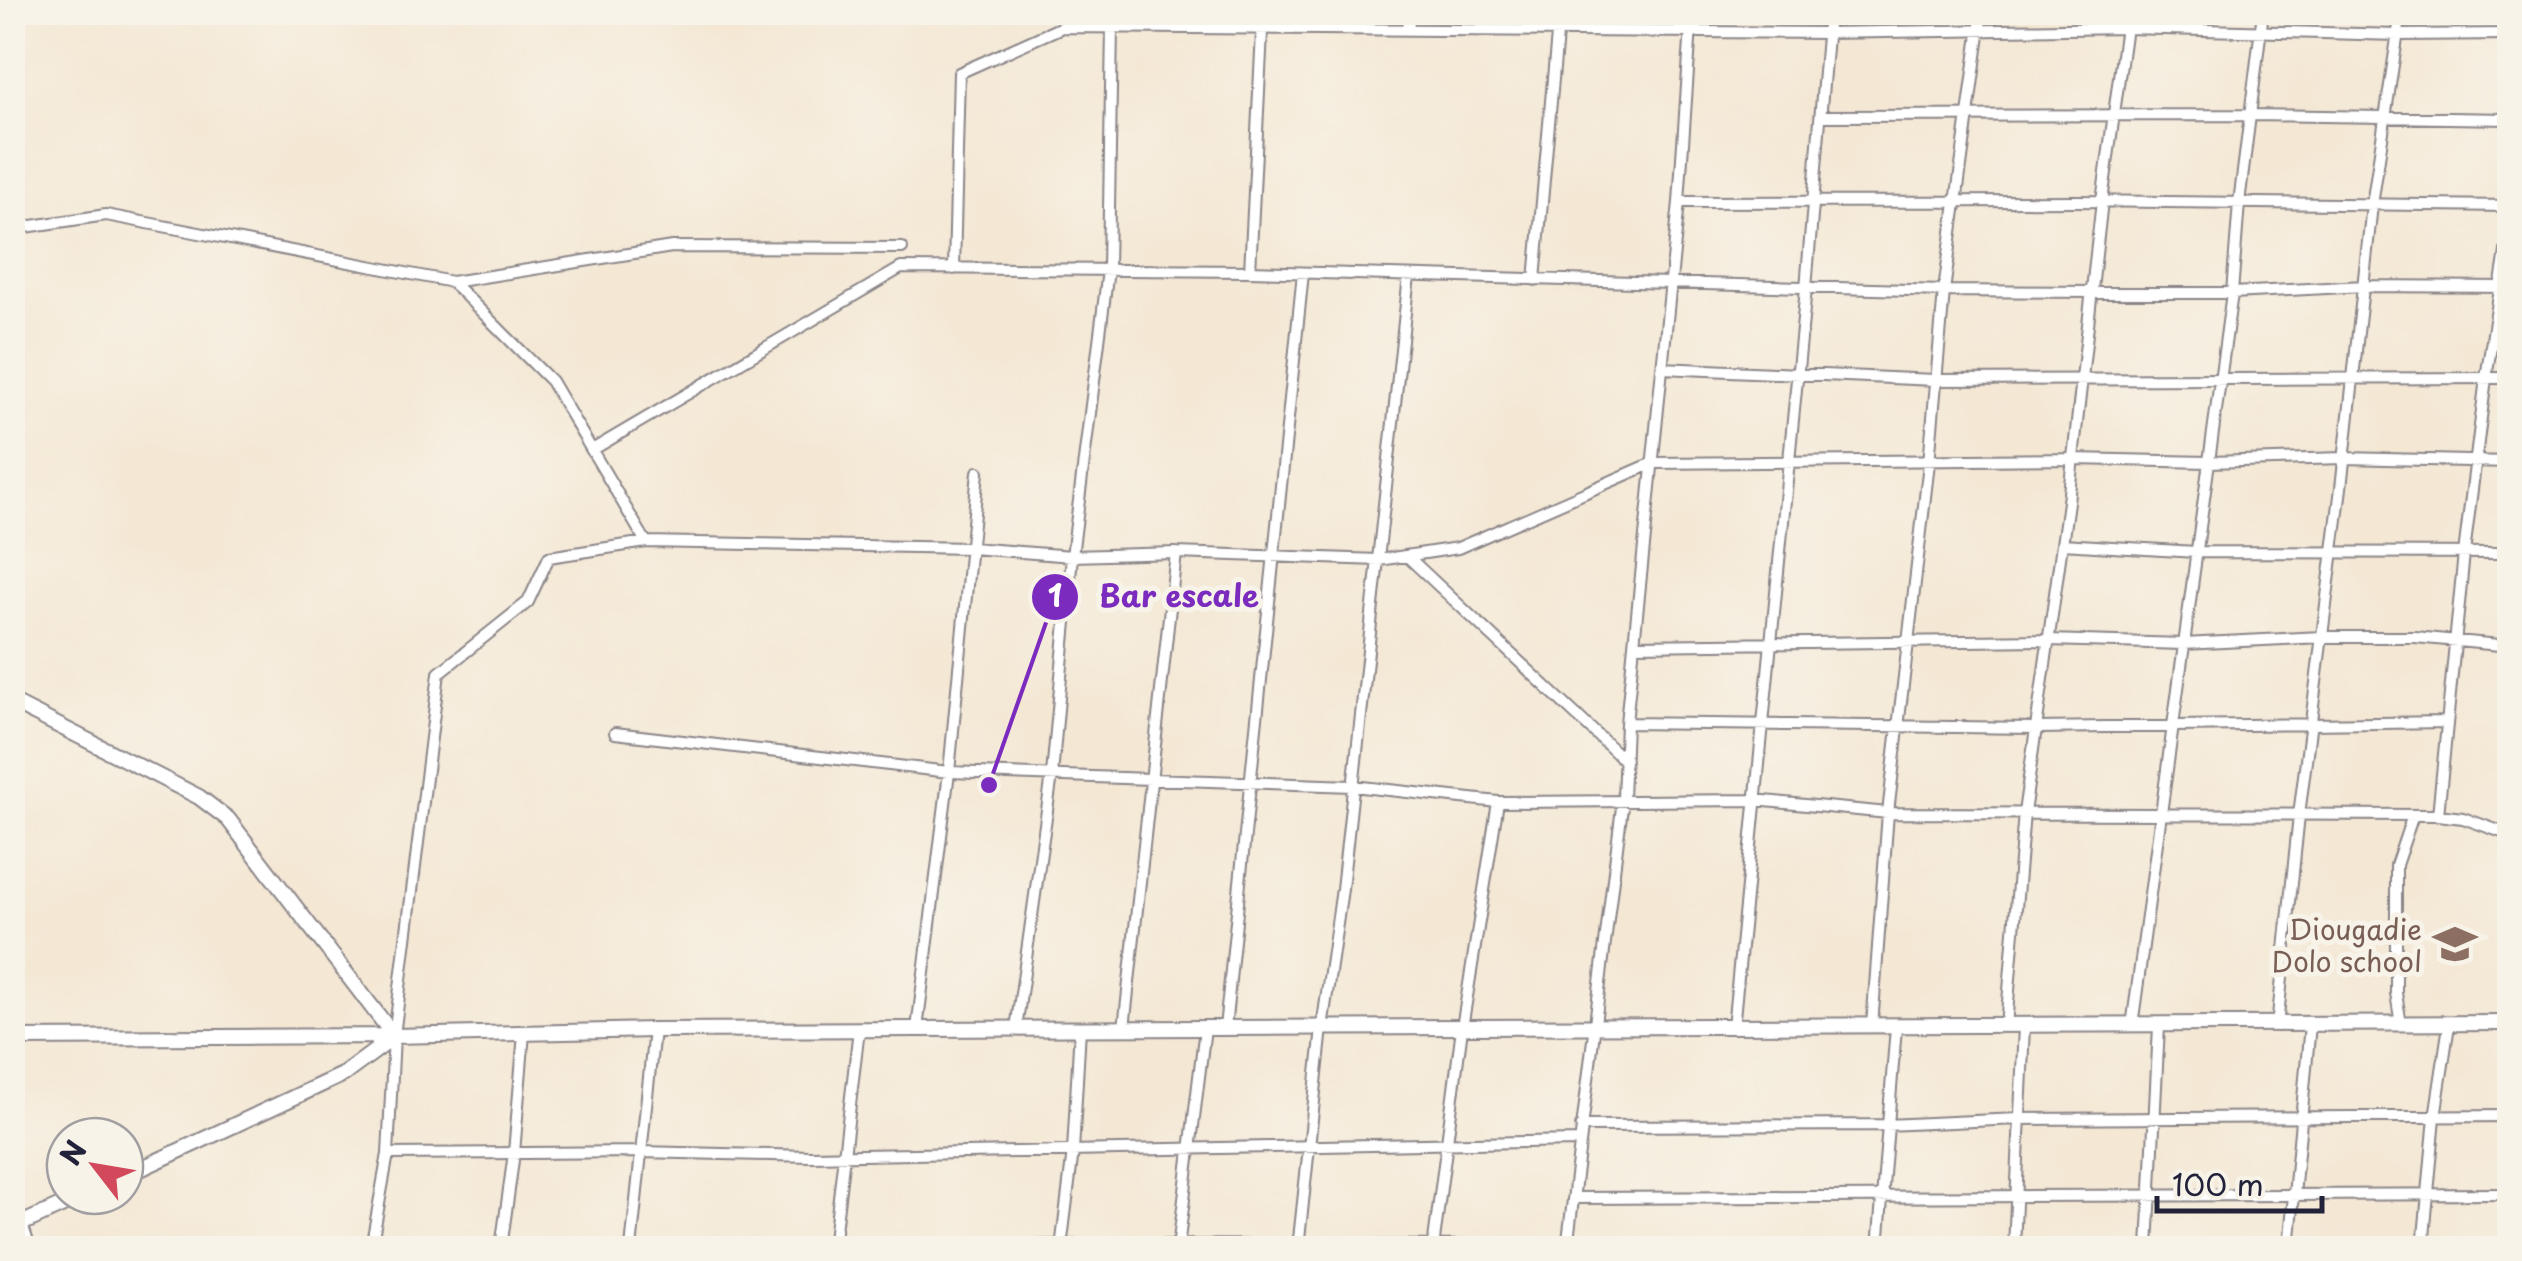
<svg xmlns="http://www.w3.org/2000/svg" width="2522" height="1261" font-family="'Playpen Sans',sans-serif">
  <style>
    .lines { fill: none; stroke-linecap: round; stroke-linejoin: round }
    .street-casing { stroke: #8b8588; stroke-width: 14 }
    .secondary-casing { stroke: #8b8588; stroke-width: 18 }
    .street { stroke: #fff; stroke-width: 10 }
    .secondary { stroke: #fff; stroke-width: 14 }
    .labels { text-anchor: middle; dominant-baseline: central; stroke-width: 10; stroke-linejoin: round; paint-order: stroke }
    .education-label { font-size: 28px; fill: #785e54; stroke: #f7f3e8; text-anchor: end }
    .leader { fill: none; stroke: #7b2cbf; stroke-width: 4 }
    .callout-dot { fill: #7b2cbf; stroke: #f7f3e8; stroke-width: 4 }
    .mark-label { font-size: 30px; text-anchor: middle; font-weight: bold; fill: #fff }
    .callout-label { font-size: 30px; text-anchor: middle; font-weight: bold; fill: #7b2cbf; stroke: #f7f3e8; stroke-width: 10; stroke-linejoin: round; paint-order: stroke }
  </style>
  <rect width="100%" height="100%" fill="#f7f3e8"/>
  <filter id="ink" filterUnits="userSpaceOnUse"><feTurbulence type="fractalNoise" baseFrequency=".01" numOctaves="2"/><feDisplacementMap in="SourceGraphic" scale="20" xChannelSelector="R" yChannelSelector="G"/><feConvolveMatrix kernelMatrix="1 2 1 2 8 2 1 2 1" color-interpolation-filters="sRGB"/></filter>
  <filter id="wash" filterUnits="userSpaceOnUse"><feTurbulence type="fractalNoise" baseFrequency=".0048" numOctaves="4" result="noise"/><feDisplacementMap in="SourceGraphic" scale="40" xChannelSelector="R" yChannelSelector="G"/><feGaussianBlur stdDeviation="2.25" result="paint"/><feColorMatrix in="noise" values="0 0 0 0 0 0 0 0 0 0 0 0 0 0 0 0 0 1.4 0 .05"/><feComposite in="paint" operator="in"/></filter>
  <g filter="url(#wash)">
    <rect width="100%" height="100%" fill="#f4e8d5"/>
  </g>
  <g filter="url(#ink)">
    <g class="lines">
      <!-- street casing -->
      <g class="street-casing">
        <path id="street" d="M1692,12L1679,202L2076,201L2510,206
          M1408,29L1410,12
          M1821,116L2251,115L2510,119
          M12,229L106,215L452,282L551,381L646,542
          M954,269L959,73L1062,27L1827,33L2126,28L2399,35L2510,34
          M1250,271L1263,12
          M1535,280L1559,12
          M452,282L672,247L902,248
          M1662,368L1935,380L2510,378
          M592,450L901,268L1250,271L1944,291L2232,293L2364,286L2510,287
          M2062,544L2196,552L2510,553
          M1407,556L1625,761
          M1634,645L2049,640L2183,644L2322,637H2415L2510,646
          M1626,723L2037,728L2447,722
          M615,733L949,772L1353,786L1498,802L1754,800L1888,813L2438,815L2463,818L2510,835
          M2438,815L2464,553L2486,378L2510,226
          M2401,1025L2396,993V865L2413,815
          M1872,1026L1888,813L1929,463L1944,291L1982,12
          M2006,1026L2024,813L2068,502L2102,201L2128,12
          M2132,1026L2232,293L2239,203L2263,12
          M2277,1026L2299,815L2341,488L2372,205L2401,12
          M1124,1028L1176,553
          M1225,1028L1303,273
          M1733,1028L1806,288L1829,12
          M917,1029L949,772L978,472
          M1016,1029L1052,775L1072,556L1108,270L1112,27
          M1581,1126L1886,1125L2018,1119L2510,1116
          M388,1154L640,1152L811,1156L1578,1141
          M1574,1198L2510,1194
          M22,1224L30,1248
          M371,1248L388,1154L394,1036L439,673L528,602L549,557L646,542L971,548L1072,556L1176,553L1379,560L1458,548L1653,463L2073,459L2209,462L2344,458L2510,462
          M501,1248L514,1153L524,1033
          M631,1248L654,1030
          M833,1248L859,1029
          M979,1248L1061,1245L1567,1246
          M1061,1248L1073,1151L1080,1028
          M1178,1248L1205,1028
          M1298,1248L1322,1028L1342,889L1409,276
          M1433,1248L1462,1028L1498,802
          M1567,1248L1623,799L1626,723L1679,202
          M1878,1248L1896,1027
          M2014,1248L2024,1026
          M2148,1248L2159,1026
          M2289,1248L2310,1025
          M2423,1248L2435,1117L2449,1025"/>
      </g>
      <!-- secondary casing -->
      <g class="secondary-casing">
        <path id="secondary" d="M12,702L199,797L228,819L394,1036
          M12,1038L394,1036L654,1030L2510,1023
          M125,1176L344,1074L394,1037
          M12,1228L83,1196"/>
      </g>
      <!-- street -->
      <use href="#street" class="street"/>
      <!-- secondary -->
      <use href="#secondary" class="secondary"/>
    </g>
  </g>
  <!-- icons -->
  <defs>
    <g id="school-bare" transform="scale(3.45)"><path d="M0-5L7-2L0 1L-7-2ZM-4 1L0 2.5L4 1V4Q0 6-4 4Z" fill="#8d6e63" stroke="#f7f3e8" stroke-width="2.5" paint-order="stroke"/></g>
  </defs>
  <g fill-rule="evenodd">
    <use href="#school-bare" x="2455" y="944"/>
  </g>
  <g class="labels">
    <!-- education labels -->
    <g class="education-label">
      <text x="2422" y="928">Diougadie<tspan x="2422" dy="32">Dolo school</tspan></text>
    </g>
  </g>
  <!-- callouts -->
  <path class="leader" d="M989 785L1055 597"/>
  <g class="callout-dot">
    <circle cx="989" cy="785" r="10"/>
    <circle cx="1055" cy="597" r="25"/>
  </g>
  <g class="mark-label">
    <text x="1055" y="607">1</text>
  </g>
  <g class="callout-label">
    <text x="1179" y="607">Bar escale</text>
  </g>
  <!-- margin -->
  <rect width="2522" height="1261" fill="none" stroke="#f7f3e8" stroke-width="50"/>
  <!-- north arrow -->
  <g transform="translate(95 1166) rotate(301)"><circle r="48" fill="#f7f3e8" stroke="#a29fa3" stroke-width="2.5"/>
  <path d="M0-8L18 38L0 25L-18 38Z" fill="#d1495b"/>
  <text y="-15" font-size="28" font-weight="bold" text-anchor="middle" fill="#22223b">N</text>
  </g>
  <!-- scale -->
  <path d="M2157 1196v15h165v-15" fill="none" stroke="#22223b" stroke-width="5"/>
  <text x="2172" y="1196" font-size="30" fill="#22223b" stroke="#f7f3e8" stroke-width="8" paint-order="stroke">100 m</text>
</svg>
